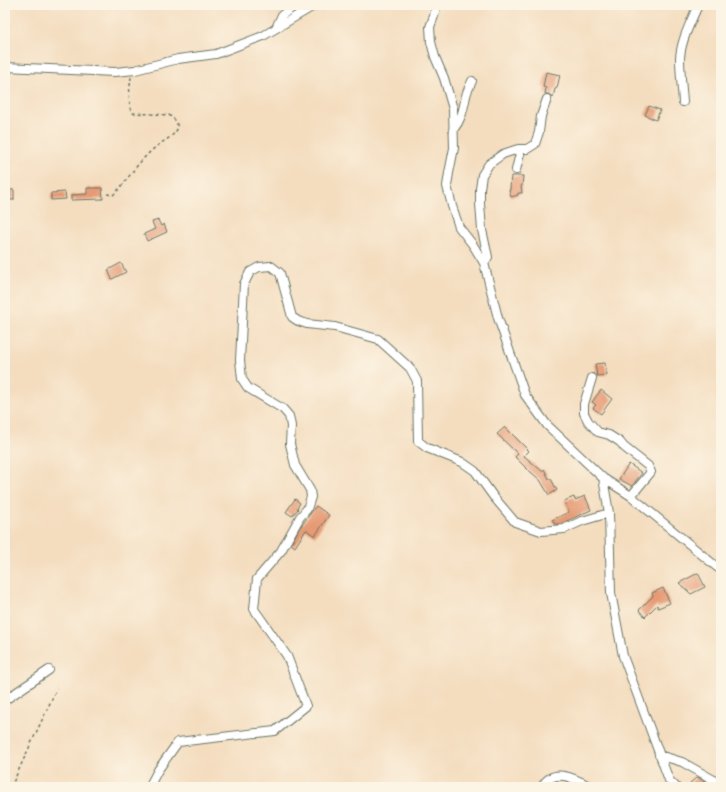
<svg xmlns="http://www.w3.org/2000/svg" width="726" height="792" font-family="'Gochi Hand',sans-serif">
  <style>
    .building { fill: #e69b75 }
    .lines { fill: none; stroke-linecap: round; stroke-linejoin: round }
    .minor-casing { stroke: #6a7565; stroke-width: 10 }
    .path { stroke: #6a7565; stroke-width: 1.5; stroke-dasharray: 3 3; stroke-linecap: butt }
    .minor { stroke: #fff; stroke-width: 8 }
  </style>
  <rect width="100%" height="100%" fill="#fcf5e5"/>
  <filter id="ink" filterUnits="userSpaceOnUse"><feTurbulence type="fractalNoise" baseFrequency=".025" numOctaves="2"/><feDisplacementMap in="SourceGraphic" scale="8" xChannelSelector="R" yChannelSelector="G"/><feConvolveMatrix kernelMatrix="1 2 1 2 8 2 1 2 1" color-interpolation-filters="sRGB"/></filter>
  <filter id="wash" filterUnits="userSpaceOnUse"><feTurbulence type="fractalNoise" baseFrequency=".012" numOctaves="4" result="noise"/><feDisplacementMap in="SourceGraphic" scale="16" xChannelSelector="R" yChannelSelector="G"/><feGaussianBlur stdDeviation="0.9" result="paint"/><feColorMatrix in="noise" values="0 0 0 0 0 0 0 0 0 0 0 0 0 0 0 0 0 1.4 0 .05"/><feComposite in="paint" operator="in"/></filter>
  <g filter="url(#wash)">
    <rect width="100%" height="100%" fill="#f4ddbf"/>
    <g id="blocks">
      <!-- building -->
      <path class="building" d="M546,72L560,75L557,88L555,89L553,97L548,94H545L546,88L543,87Z
        M649,106L660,110L656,120L645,115Z
        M511,176H523L522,186H521L522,193H518V195L511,197L509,190H510Z
        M87,188H102L103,199L71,200V195L87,194Z
        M5,190H14V200H5Z
        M65,192L66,199L51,200V193Z
        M158,220L161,226L164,224L167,232L147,241L144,234L155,229L152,222Z
        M121,263L126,272L112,279L108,270Z
        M605,363L607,375L597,376L595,364Z
        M601,390L612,399L601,414L593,408L596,405L592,402Z
        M505,427L529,451L524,456L542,471L544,469L549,479H551L557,490L549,495L540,480L525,467L515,457L518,454L497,434Z
        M629,464L642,473L632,486L619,479Z
        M585,496L591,510L562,523V524H555L552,520L569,512L564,501L574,497L575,500Z
        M295,499L300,503L297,508L298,509L292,516L286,512Z
        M316,506L329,515L315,536L306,530L295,547L291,544L299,529Z
        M698,573L705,587L691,594L679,583Z
        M663,588L670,603L658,608L657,605L645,617L639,610L653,596L652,593Z
        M697,777L704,781L710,787H694L690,783Z"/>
    </g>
  </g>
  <g filter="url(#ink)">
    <use href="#blocks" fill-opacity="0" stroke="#6a7565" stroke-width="1"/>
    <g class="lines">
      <!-- minor casing -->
      <g class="minor-casing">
        <path id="minor" d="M435,5L436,8L434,16L430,27L431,42L435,57L444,78L453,109L454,148L449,173L447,186L452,206L459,227L473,245L484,263L498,318L525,395L547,425L603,478L609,513L611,593L623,656L669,780L676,787
          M276,28L282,15L296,5
          M5,67L115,72L135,70L178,59L216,54L263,36L315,5
          M683,102C682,88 680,72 680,58C681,40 691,22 698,5
          M453,130C462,119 463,110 466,96C467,91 470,86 472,81
          M516,170L521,149
          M484,263L488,257L482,230L480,204V189L482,175L489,164L503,154L518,149H527L535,144L539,132L541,116L547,99
          M592,378L584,404V413L588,421L598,432L609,435L620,442L624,447L648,466L651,472L631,496
          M603,478L631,496L718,568H721
          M5,700L49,670
          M659,755L682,762L721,784
          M149,787L158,770L178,742L275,731L306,706L287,656L254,609L257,579L281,551L300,517L307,509L311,497L310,490L295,465L290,444L291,426L289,416L283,409L248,388L242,379L240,360L244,284L250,272L259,267L271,266L280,273L292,317L298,321L307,324L335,327L378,339L410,368L417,381L418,441L427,448L462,462L475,471L493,496L515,522L541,531L564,529L582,521L609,513
          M542,787C553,766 576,779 591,787"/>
      </g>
      <!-- path -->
      <path class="path" d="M107,194L113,195C121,188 126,180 133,171C140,162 148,153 157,146C166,139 172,138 178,128L176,121L169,115L133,113C127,104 130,87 131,77
        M11,787L21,765L57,688"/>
      <!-- minor -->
      <use href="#minor" class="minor"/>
    </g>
  </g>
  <!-- margin -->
  <rect width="726" height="792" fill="none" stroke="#fcf5e5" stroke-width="20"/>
</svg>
